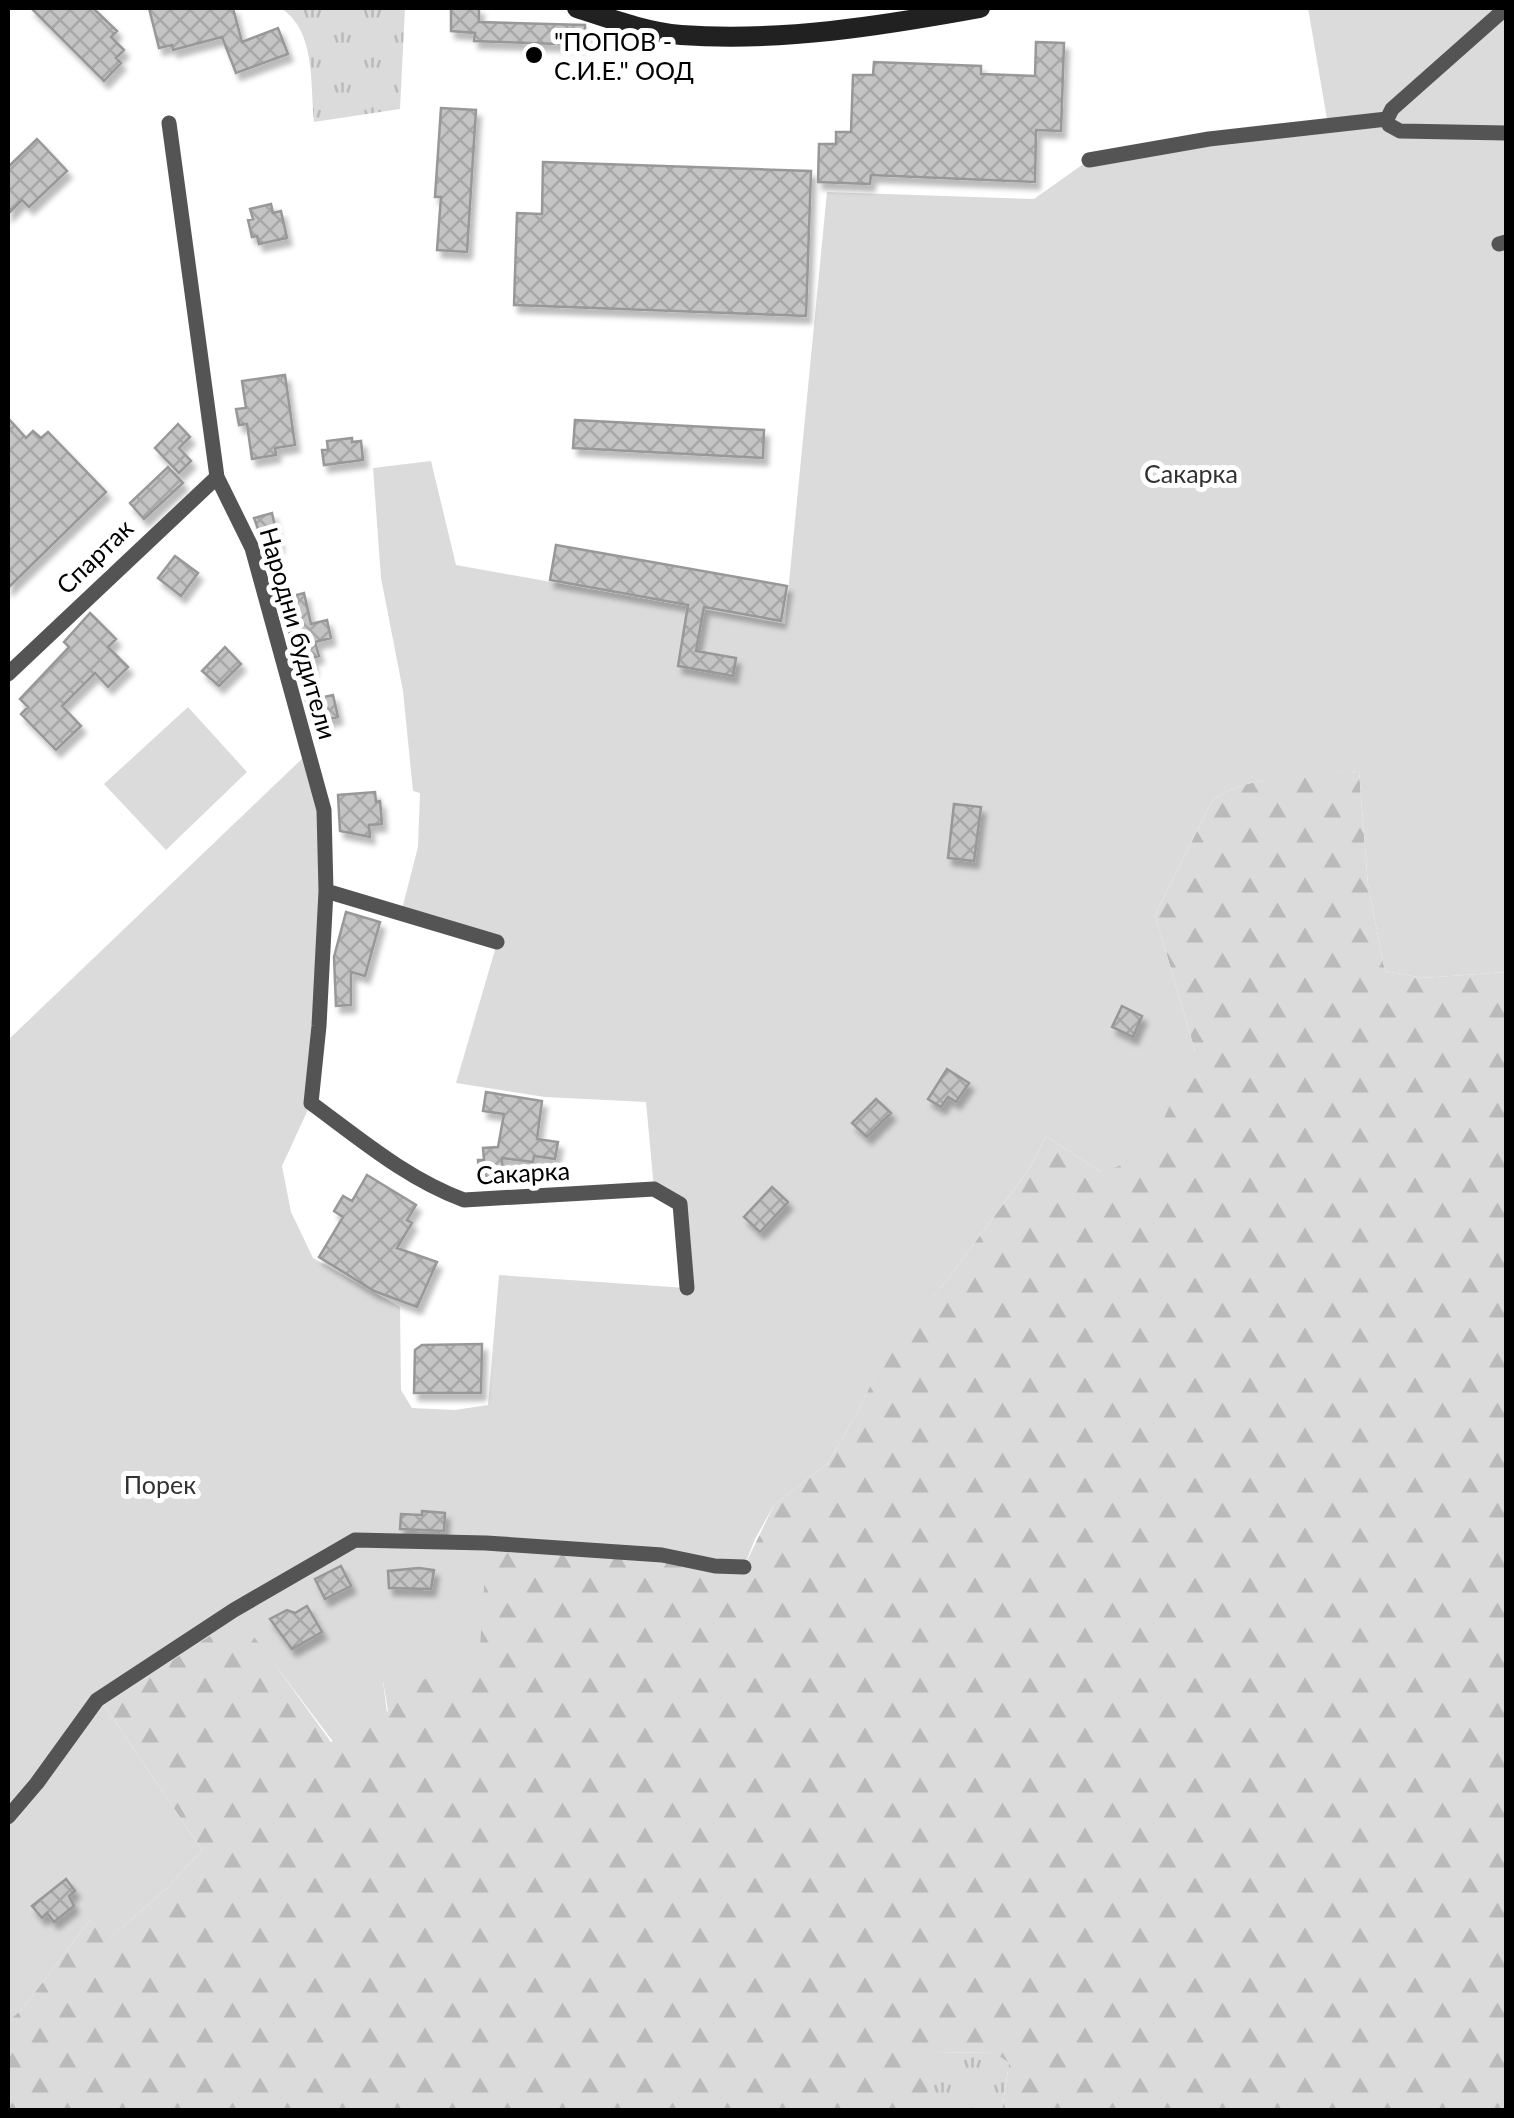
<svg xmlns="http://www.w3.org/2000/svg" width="1514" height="2118" font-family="Lato,sans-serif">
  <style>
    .grass { fill: url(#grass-tufts) }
    .forest { fill: url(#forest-firs) }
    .garden { fill: #dbdbdb }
    .building { fill: url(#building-cross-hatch); stroke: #989898; stroke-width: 2.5; filter: url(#shadow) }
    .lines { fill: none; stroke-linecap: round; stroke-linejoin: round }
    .street { stroke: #545454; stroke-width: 15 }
    .secondary { stroke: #212121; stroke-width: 20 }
    .poi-dot { fill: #000; stroke: #fff; stroke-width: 4 }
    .labels { text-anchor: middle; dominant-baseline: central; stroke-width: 10; stroke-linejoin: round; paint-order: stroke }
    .poi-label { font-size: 25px; fill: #000; stroke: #fff; text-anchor: start }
    .park-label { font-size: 25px; fill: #323232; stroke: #fff }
    .street-label { font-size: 25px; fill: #000; stroke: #fff }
  </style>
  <defs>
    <pattern id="grass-tufts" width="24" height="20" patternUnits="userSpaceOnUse" patternTransform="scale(2.5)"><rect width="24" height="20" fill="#dbdbdb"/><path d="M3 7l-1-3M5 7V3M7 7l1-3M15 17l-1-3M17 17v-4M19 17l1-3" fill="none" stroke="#bababa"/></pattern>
    <pattern id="forest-firs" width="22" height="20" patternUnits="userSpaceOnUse" patternTransform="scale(2.5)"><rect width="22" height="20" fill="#dbdbdb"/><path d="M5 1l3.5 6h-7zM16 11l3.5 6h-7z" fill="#bababa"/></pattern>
    <pattern id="building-cross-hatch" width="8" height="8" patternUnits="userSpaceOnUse" patternTransform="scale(2.5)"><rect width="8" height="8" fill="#c4c4c4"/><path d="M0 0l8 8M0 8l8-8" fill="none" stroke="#a7a7a7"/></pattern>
    <filter id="shadow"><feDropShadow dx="4.5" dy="7" stdDeviation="2.5" flood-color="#0004"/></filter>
  </defs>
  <rect width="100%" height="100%" fill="#fff"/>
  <!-- grass -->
  <path class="grass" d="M281,8H405L400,109L314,122C310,83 316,31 281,8Z
    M995,2052L1009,2063L1002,2110H923L934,2053Z"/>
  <!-- forest -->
  <path class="forest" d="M1359,771L1368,885L1385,971L1423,978L1506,972V2110H1002L1009,2063L994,2052L935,2053L924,2110H8V2021L22,2009L90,1920L108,1940L166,1889L202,1850L104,1705L240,1616L331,1742L388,1711L383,1681L486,1543L744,1567L774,1505L828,1463L858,1411L891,1342L944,1284L1029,1169L1046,1136L1101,1172L1195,1051L1155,915L1212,801C1243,774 1318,775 1359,771Z"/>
  <!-- garden -->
  <path class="garden" d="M1308,8H1506V972L1423,978L1385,971L1368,885L1359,771C1318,776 1243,774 1212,801L1155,915L1195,1051L1146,1157L1101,1172L1046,1136L1029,1169L944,1284L891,1343L858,1411L828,1463L774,1505L755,1539L744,1567L487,1543L478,1677L383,1681L387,1713L334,1743L239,1617L104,1705L202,1850L166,1889L107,1941L90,1920L22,2009L8,2021V1040L307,754L324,810L311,1103L282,1166L291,1212L313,1258L400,1307L401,1390L412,1408L455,1410L488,1405L499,1275L686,1288L680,1205L654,1189L646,1102L545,1097L456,1083L497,943L401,913L418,847L420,793L413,791L403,691L381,578L373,468L431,461L456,565L785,624L827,192L1034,199L1089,160L1328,125Z
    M188,707L247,772L166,850L104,784Z"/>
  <!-- building -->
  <path class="building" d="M31,8H93L117,31L111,37L124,50L116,58L121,63L104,81Z
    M149,8H233L242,42L278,28L288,54L236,73L222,37L173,50L172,45L159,48Z
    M451,8H479V22L585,25L586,45L474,41L475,33L451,31Z
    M1036,42L1064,43L1061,131L1036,130L1035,182L871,175L870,184L818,182L819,144H836V132H851L853,75H873L874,62L981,66V74L1035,76Z
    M441,108L476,110L467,252L437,250L441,197H435Z
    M37,139L67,171L29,207L22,200L8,214V167Z
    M543,162L811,171L806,316L514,305L517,213L542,214Z
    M271,204L273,213L281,211L287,238L259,244L257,236L252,237L248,220L253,219L250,209Z
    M285,375L295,445L275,448L276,455L252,459L247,424L239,425L236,409L246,408L242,381Z
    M8,418L26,438L33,431L41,438L48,432L106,492L8,588Z
    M575,420L764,430L763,458L573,448Z
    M178,424L190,437L179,448L191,461L179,473L155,448Z
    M352,438V442L361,441L363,460L324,465L322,450H328L327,441Z
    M168,467L183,483L144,519L130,503Z
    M272,513L279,545L265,548L254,518Z
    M556,545L787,586L781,621L704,607L696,651L736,658L733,676L678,666L688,605L550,580Z
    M175,556L198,573L181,596L158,578Z
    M304,593L311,624L327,620L331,638L315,642L319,656L311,658L313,668L299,671L281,599Z
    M90,613L116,639L108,647L128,667L108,687L95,673L62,706L81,726L56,750L21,714L28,707L20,699L69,647L64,642Z
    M225,647L241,664L219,686L202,671Z
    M333,695L338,717L312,723L306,701Z
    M375,792L376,802L380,801L382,824L369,825L370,837L340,831L338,795Z
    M954,804L981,807L974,861L948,858Z
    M346,912L380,922L365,976L351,972V1005L336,1006L334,957Z
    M1122,1006L1142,1016L1133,1037L1112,1027Z
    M947,1069L969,1083L956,1102L948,1097L941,1107L928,1099Z
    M486,1092L542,1101L537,1139L558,1142L555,1159L534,1156L533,1162L502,1158L503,1176L479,1177L478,1160H484L483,1148L498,1147L504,1114L483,1111Z
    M876,1099L891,1113L867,1137L852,1123Z
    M367,1175L416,1205L407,1220L412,1223L397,1248L437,1262L417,1307L374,1291L319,1257L343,1217L334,1211L343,1196L352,1201Z
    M772,1187L788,1202L760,1232L744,1217Z
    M482,1344L481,1393H414L415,1350L422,1345Z
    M422,1511L445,1513L444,1531L400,1529L401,1514L422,1515Z
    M341,1566L351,1586L325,1599L315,1579Z
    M419,1568L434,1570L431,1589L389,1588L388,1571Z
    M307,1606L322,1632L292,1649L270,1619L287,1610L295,1613Z
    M66,1879L75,1891L69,1896L74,1906L54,1922L47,1913L42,1918L32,1906Z"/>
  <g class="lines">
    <!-- street -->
    <path class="street" d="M1387,119L1392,109L1506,8
      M1387,119L1389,125L1400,131L1506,133
      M169,123L217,477L252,548L324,810L326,891L319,1026L311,1103C360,1139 407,1179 464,1200L654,1189L680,1204L687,1288
      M1089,160L1209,139L1387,119
      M1499,244L1506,242
      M8,674L217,477
      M326,891L497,942
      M8,1817L37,1783L97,1700L234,1610L355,1540L486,1543L662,1555L715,1566L744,1567"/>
    <!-- secondary -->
    <path class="secondary" d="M577,8C611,19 646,32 681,35C782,42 881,26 980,8"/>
  </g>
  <!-- markers -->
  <circle class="poi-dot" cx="534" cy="55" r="10"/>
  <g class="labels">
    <!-- poi labels -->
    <g class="poi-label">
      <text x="554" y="41">"ПОПОВ -<tspan x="554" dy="29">С.И.Е." ООД</tspan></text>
    </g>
    <!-- park labels -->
    <g class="park-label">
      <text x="1191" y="473">Сакарка</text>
      <text x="160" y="1484">Порек</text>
    </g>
    <!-- street labels -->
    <g class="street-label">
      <text transform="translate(94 556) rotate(-44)">Спартак</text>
      <text transform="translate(299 633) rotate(74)">Народни будители</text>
      <text transform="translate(523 1172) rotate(-3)">Сакарка</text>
    </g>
  </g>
  <!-- border -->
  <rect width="1514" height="2118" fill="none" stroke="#000000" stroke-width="20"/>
</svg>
